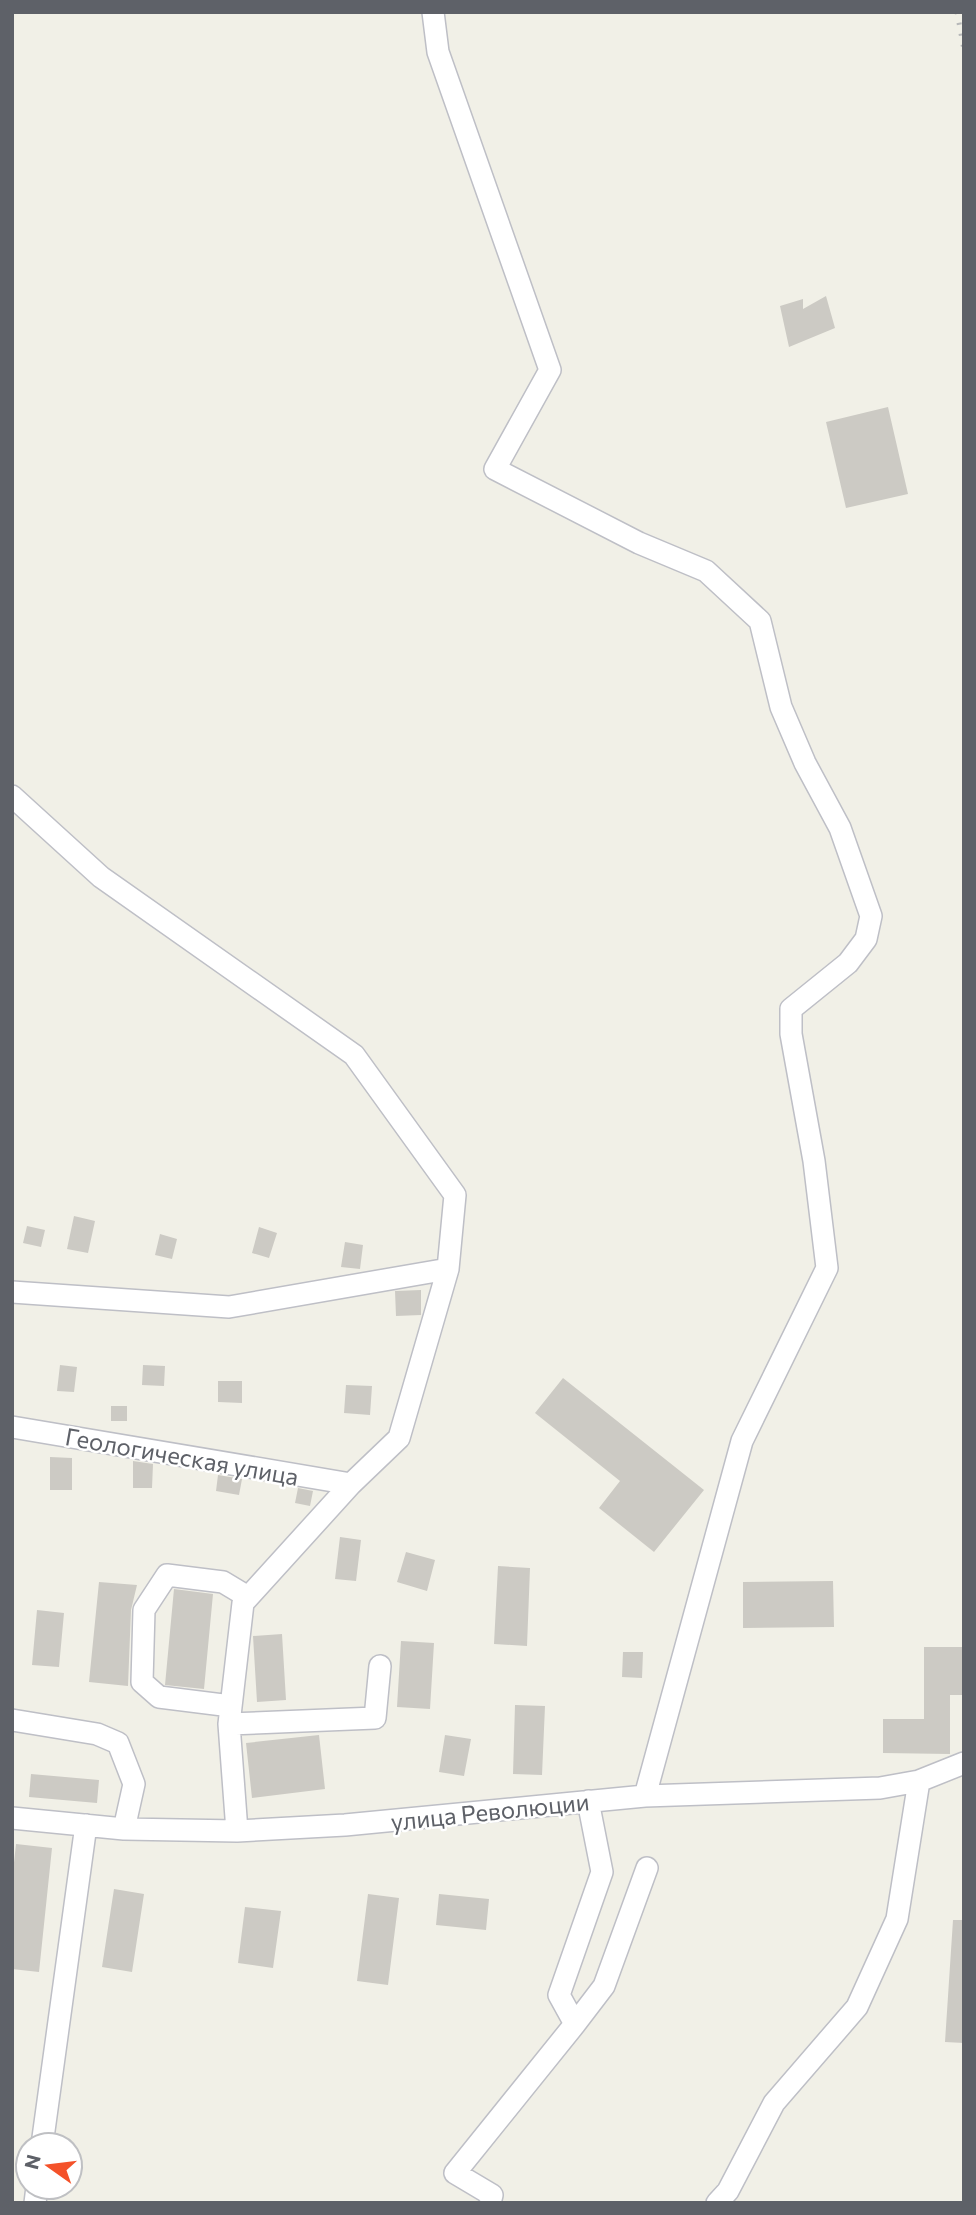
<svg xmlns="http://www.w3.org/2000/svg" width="976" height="2215" font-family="Commissioner,sans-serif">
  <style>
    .building { fill: #cccac4 }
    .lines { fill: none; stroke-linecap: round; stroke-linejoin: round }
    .minor-casing { stroke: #bebfc6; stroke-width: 24 }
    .minor { stroke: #fff; stroke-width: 21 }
    .rail { stroke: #b7b8b9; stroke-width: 5; stroke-dasharray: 2 9; stroke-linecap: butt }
    .labels { text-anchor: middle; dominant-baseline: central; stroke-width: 5; stroke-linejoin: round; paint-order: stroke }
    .street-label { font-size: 24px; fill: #5e6168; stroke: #fff }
  </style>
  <rect width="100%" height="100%" fill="#f1f0e7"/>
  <!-- building -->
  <path class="building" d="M826,296L835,328L789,347L780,306L803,299V309Z
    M888,407L908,494L846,508L826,422Z
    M74,1216L95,1221L88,1253L67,1249Z
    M27,1226L45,1230L41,1247L23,1243Z
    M259,1227L277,1233L269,1258L252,1253Z
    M160,1234L177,1239L172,1259L155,1255Z
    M345,1242L363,1245L360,1269L341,1267Z
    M421,1290V1315L396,1316L395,1291Z
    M60,1365L77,1367L74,1392L57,1391Z
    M143,1365L165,1366L164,1386L142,1385Z
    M563,1378L704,1490L654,1552L599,1508L620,1481L535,1413Z
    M218,1381H242V1403L218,1402Z
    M346,1385L372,1386L370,1415L344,1413Z
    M111,1406H127V1421H111Z
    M50,1457L72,1458V1490H50Z
    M133,1461L153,1464L152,1488H133Z
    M218,1475L242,1479L239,1495L216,1491Z
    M298,1488L313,1491L310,1506L295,1503Z
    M340,1537L361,1540L356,1581L335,1579Z
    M406,1552L435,1560L427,1591L397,1582Z
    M498,1566L530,1568L527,1646L494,1644Z
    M833,1581L834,1627L743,1628V1582Z
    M99,1582L137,1585L131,1610L128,1686L89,1682Z
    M174,1589L213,1594L204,1689L165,1685Z
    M37,1610L64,1613L59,1667L32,1665Z
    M282,1634L286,1700L257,1702L253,1636Z
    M401,1641L434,1643L430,1709L397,1707Z
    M924,1647H964V1695H950V1754L883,1753V1719H924Z
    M623,1652H643L642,1678L622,1677Z
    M515,1705L545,1706L542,1775L513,1774Z
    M319,1735L325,1789L252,1798L246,1743Z
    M445,1735L471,1739L464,1776L439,1772Z
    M31,1774L99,1780L97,1803L29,1797Z
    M16,1844L52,1848L39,1972L12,1969V1881Z
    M114,1889L144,1894L132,1972L102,1967Z
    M368,1894L399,1898L388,1985L357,1981Z
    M439,1894L489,1899L486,1930L436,1925Z
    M245,1907L281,1911L273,1968L238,1963Z
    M953,1920H964V2043L945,2042Z"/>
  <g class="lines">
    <!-- minor casing -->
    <g class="minor-casing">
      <path id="minor" d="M433,12L438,52L550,370L495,469L639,543L706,571L760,621L781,707L805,763L840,828L871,916L866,939L848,963L791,1009V1034L814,1161L827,1268L742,1441L645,1796
        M12,796L101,877L354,1055L455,1195L448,1269L399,1438L351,1484L243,1603L229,1724L237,1831
        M12,1292L229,1307L448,1269
        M12,1427L351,1484
        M231,1706L159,1697L142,1682L144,1610L167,1575L223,1582L248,1597
        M12,1720L97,1734L118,1743L134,1784L124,1829
        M229,1724L375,1718L380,1666
        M12,1818L124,1829L237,1831L345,1825L645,1796L880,1788L919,1781L964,1763
        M575,2024L604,1986L647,1868
        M42,2145L86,1825
        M35,2203L37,2187
        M490,2203L492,2195L455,2173L575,2024L559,1995L602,1872L588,1801
        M717,2203L728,2191L774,2103L857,2007L897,1919L919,1781"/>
    </g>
    <!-- minor -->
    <use href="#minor" class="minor"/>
    <!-- rail -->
    <path class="rail" d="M957,12L964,50"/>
  </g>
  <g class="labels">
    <!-- street labels -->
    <g class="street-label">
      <text transform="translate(182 1456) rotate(10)">Геологическая улица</text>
      <text transform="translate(490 1811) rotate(-6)">улица Революции</text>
    </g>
  </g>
  <!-- border -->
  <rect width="976" height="2215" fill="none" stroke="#5e6168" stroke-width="28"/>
  <!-- north arrow -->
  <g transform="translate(49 2166) rotate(284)"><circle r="33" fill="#ffffff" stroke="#bfc0c3" stroke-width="2"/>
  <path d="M0-5L12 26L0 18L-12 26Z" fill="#f4522a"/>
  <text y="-10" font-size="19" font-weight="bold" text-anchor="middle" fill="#5e6168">N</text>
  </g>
</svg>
